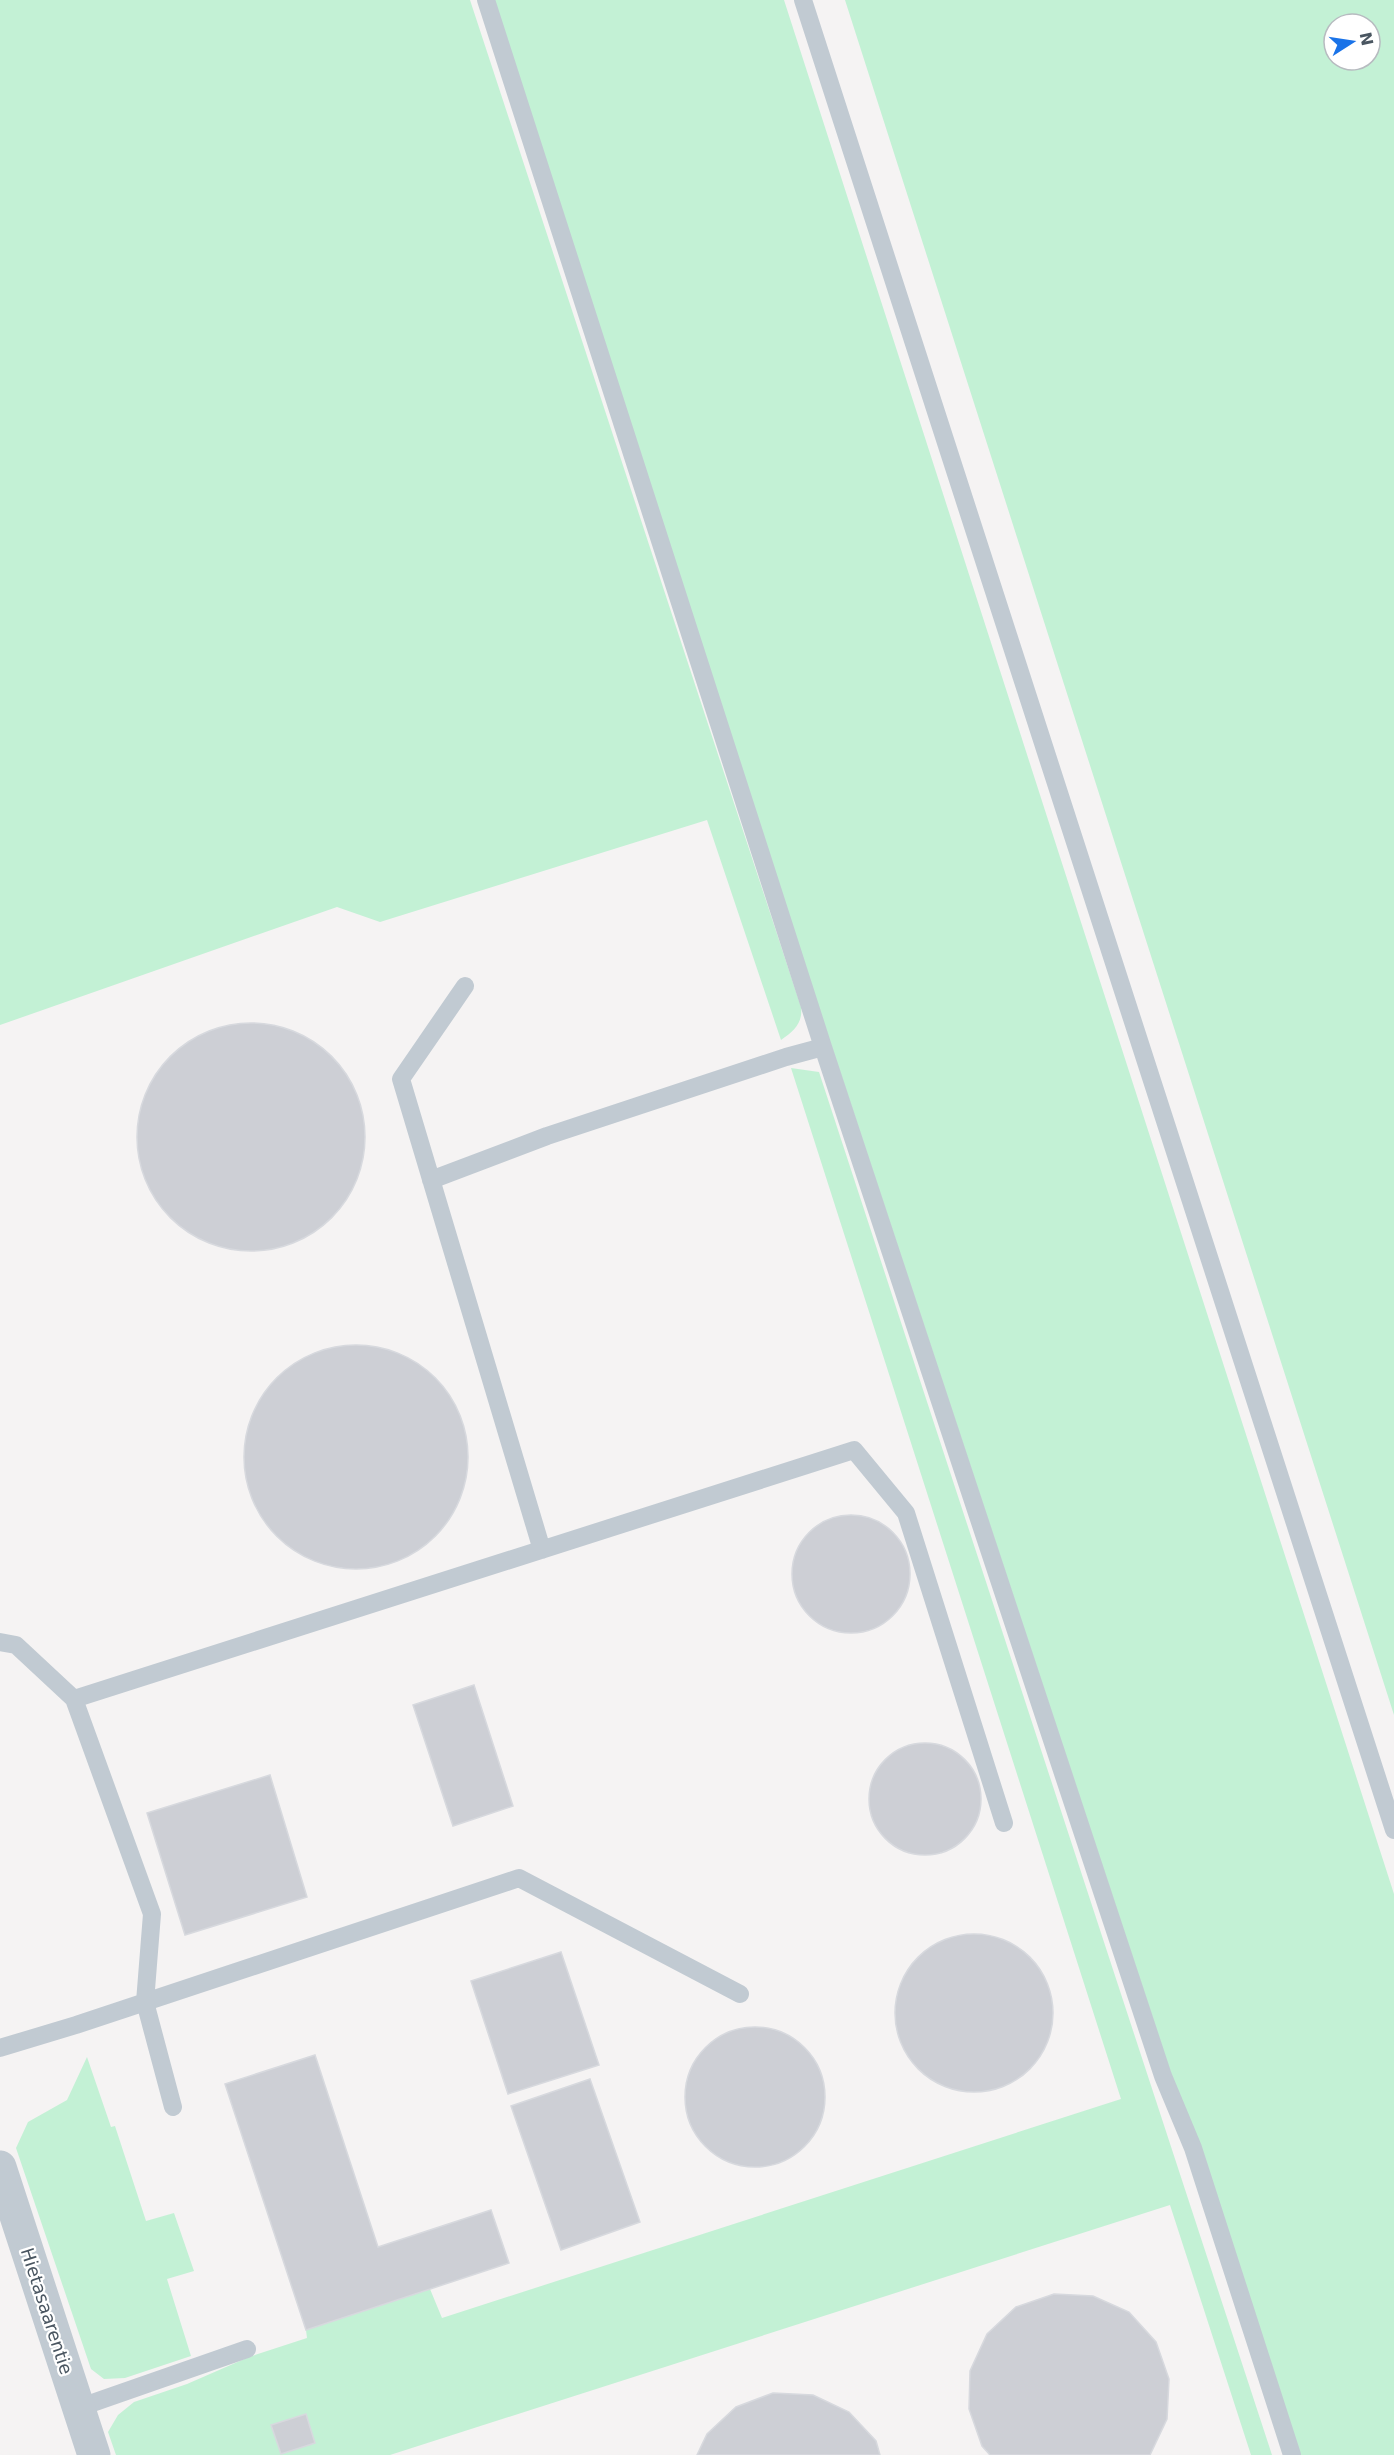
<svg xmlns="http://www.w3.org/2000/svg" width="1394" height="2455" font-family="'DejaVu Sans',sans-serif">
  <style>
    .green { fill: #c3f1d5; fill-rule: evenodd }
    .building { fill: #cdcfd5; stroke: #d7d9de; stroke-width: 1.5 }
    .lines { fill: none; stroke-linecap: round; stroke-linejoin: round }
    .lane { stroke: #c1cad2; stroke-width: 18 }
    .street { stroke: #c1cad2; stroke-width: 33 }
    .labels { text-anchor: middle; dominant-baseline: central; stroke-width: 4.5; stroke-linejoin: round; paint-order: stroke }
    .street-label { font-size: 18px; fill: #4a5661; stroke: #fff }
  </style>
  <rect width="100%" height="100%" fill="#f5f3f3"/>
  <!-- green -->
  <path class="green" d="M0,0H470L801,1007C803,1023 794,1031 781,1040L707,820L380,922L337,907L0,1025Z
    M486,0H784L1394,1894V2455H1297Z
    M845,0H1394V1715ZM1334,24H1370V60H1334Z
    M791,1068L819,1072L1272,2455H1251L1170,2205L390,2455H116L108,2432L118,2415L134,2402L187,2384L249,2357L307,2338L306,2330L430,2289L442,2318L1121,2099Z
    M87,2057L111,2127L115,2126L146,2221L174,2213L194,2271L167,2279L191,2356L125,2378L104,2379L91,2369L16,2148L28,2122L67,2100Z"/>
  <!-- building -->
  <path class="building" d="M137 1137a114 114 0 1 1 228 0a114 114 0 1 1-228 0Z
    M244 1457a112 112 0 1 1 224 0a112 112 0 1 1-224 0Z
    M792 1574a59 59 0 1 1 118 0a59 59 0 1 1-118 0Z
    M474,1685L513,1806L453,1826L413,1705Z
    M869 1799a56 56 0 1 1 112 0a56 56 0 1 1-112 0Z
    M270,1775L307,1897L185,1935L147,1813Z
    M895 2013a79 79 0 1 1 158 0a79 79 0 1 1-158 0Z
    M561,1952L599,2065L508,2094L471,1981Z
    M685 2097a70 70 0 1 1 140 0a70 70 0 1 1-140 0Z
    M315,2055L378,2247L491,2210L509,2263L306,2330L225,2084Z
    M590,2079L640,2222L561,2250L511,2106Z
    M1054,2294L1093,2296L1129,2312L1156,2342L1169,2379L1167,2419L1150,2455H990L982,2446L969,2409L970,2371L987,2334L1016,2307Z
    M773,2393L813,2395L849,2412L876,2441L880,2455H697L707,2434L736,2407Z
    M306,2414L315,2443L281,2454L271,2425Z"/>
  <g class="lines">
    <!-- lane -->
    <path class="lane" d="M486,0L823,1047L1163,2076L1193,2148L1292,2455
      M803,0L1394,1830
      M465,986L401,1079L542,1550
      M431,1180L547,1136L786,1057L823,1047
      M0,1642L16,1645L74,1699L854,1450L906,1513L1004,1823
      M74,1699L152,1914L145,2002L173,2107
      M0,2048L76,2025L519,1878L740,1994
      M78,2408L247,2349"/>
    <!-- street -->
    <path class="street" d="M0,2167L94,2455"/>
  </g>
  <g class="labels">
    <!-- street labels -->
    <g class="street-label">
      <text transform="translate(47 2311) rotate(72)">Hietasaarentie</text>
    </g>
  </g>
  <!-- north arrow -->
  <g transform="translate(1352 42) rotate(78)"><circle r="28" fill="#ffffff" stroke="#b7bbc0" stroke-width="1.5"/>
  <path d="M0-4.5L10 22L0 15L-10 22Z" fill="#1a73e8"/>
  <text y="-9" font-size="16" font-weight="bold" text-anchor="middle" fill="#4a5661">N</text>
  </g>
</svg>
